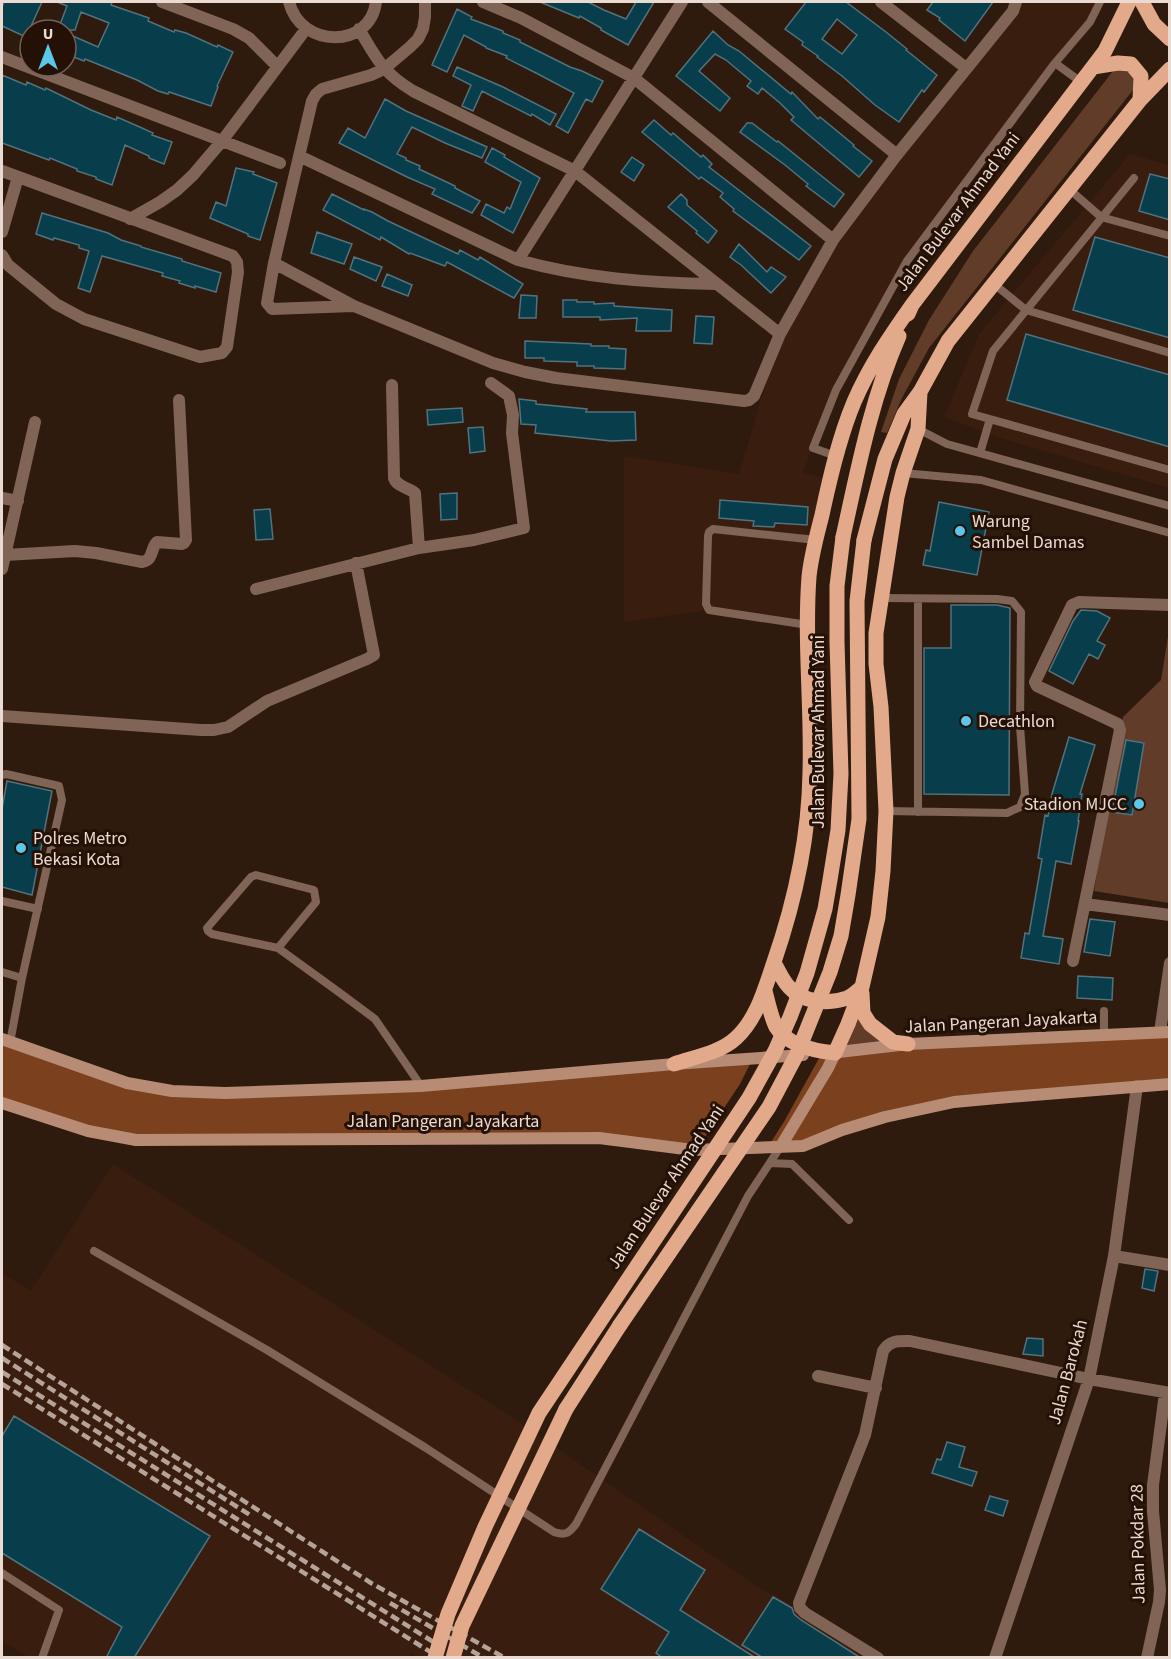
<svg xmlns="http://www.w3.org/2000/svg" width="1171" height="1659" font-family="'Source Sans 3',sans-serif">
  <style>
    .built { fill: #391d0e }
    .green { fill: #603c29 }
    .water { fill: #7b401e }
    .pier { fill: #2f1a0e }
    .building { fill: #083d4b; stroke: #52727d; stroke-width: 1.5; fill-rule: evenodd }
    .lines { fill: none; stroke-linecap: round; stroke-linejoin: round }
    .lane { stroke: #806456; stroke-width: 8 }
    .street { stroke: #806456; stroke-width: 12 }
    .secondary { stroke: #b88b74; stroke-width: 12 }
    .primary { stroke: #e3a98b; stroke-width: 15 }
    .rail { stroke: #b3a399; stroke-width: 4.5; stroke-dasharray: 9 4.5; stroke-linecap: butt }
    .primary-bridge { stroke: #e3a98b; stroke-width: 15 }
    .poi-dot { fill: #5cc7e8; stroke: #251006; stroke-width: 2 }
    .labels { text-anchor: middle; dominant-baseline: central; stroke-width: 6; stroke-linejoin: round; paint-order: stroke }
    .street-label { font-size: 18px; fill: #e9dad2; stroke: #251006 }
    .poi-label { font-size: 18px; fill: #e9dad2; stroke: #251006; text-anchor: start }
  </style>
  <rect width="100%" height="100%" fill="#2f1a0e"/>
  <!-- built -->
  <path class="built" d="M1016,2H1100L1090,22L907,261L836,390L803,472L829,480L808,625L709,610L624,622V456L739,474L780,334L833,240Z
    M1130,154L1169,165V488L997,437L944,417L979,334Z
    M113,1164L512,1417L758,1587L889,1657L418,1658L411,1654L409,1658H30L2,1641V1274L31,1290Z"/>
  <!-- green -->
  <path class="green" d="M1122,69L1130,72L1134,80L1133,90L929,348L902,398L887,433L881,432L899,379L929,320L973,251L1113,71Z
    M1169,630V903L1094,891L1123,717L1161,680Z
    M863,1013L893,1042L835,1053L848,1024Z"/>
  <!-- water -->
  <path class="water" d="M1169,1032L1170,1084L954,1102L803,1146L697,1149L599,1138L136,1140L2,1103V1039L157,1089L421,1086L862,1050Z"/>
  <!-- pier -->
  <path class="pier" d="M823,1051L785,1120L766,1150L694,1153L740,1084L753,1058Z"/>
  <!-- building -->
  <path class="building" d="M4,2H42L26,37L2,26V7Z
    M57,2H112L111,5L149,18L148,21L174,32L175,30L186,33L217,47L218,45L233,52L217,86L218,87L211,106L169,92L168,94L158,91L137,80L85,59L84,61L66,54V33L98,47L109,23L81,12L75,30H58L67,6Z
    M540,2H588L604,10L626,19L636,2H654L628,45L601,30V28L580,16L579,18Z
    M806,2H846L886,32L907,49L906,50L937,75L924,92L922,90L899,122L875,105L842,76L817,57L818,56L802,45L803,42L785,29ZM837,19L857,35L842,54L822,39Z
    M933,2H993L965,41L939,20L940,18L927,10Z
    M457,9L472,17L471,19L503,31V33L520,40V42L570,67L582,71L603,81L592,102L586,99L568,133L556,126L574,93L538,74L506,58L507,56L486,48V47L464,35L447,72L432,65Z
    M713,31L728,45L739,51L791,94L792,92L818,119L820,117L854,145L853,146L872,161L859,177L791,120L794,117L780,103L762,88L758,94L747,86L751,81L726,60L715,54L699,71L730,98L720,111L676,76Z
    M457,67L503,87L556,114L550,125L532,114L531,116L482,91L473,111L462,106L471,85L453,76Z
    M2,75L26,85L27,82L45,90L46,88L91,110L116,120L117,117L142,128L153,133L152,135L172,142L164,164L149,158V156L125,145L112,185L96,179V177L77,171V169L50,158L49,160L2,143Z
    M385,99L406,111L487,147L482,158L445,143L412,127L397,154L406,158V160L420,166L419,169L455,186V188L480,201L472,213L432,194L435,189L407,177L339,143L348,128L365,138Z
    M654,120L671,135L673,133L701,157L703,155L712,164L709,167L811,246L799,260L733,211L734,209L720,197L723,193L701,177L699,179L642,132Z
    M747,123H752L777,142L778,141L844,194L834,207L806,186L808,184L785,165L740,132Z
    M492,148L505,155L504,157L540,178L513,233L481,215L486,204L504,213L507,207L510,209L521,182L485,162Z
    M632,157L644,165L634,181L621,172Z
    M236,168L254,172L253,174L277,183L260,240L248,236V234L210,218L216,202L226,206Z
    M1150,174L1170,179V220L1139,211Z
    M332,194L364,210V209L372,212L388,221L458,254L460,250L478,260L480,257L523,284L514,298L447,262L445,266L410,253L409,254L381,237L380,240L323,210Z
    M681,194L687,200V205L717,231L708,243L696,233L697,231L668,207Z
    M42,213L108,233L121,240L141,246V247L182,259V261L221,273L216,292L195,286V288L179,283L180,281L162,276L163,273L102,256L90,292L78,288L89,251L79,248V245L54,238L53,240L36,234Z
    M317,232L352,244L344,264L311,253Z
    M1095,237L1170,258V338L1073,310Z
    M739,244L767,272L771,267L786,277L771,293L741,265L730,257Z
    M354,257L382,267L376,281L350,269Z
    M387,274L412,285L408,296L382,286Z
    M521,295L537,296L536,318H519Z
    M563,300H577V302H594V304L614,303V306L672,310L671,331H636L637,318L600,320V317H563Z
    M696,316L714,317L712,344L694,343Z
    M1026,334L1170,375V447L1007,400Z
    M525,341L591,344V346H609V348L626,349L625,369L594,368V366H577V362L544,361V358H525Z
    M519,399L536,401V404L587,409L586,412H635L636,440L611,441L535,433L536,425L521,424Z
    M462,408L463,422L428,425L427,410Z
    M483,427L485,451L470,453L468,428Z
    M457,493V519L441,520L440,494Z
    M720,500L808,507L807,525L775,523L774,527L753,526L754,521L719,518Z
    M939,502L989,512L977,575L923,565L926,550L930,551Z
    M270,509L273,539L256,540L254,510Z
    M951,605H997L1010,608L1009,795L924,794V648H951Z
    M1081,610L1097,611L1110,618L1097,641L1105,645L1098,659L1089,654L1073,684L1049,671L1073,621Z
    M1069,737L1095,745L1080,794H1082L1078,821H1079L1071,864L1056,861L1043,936L1063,939L1059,964L1021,958L1025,933L1029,934L1042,859L1038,858L1045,815L1048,816L1052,794Z
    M1126,740L1144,743L1132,815L1112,812Z
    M7,781L52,791L32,895L2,887V809Z
    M1090,919L1115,922L1110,956L1084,952Z
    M1078,976L1113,978L1112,1000L1077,998Z
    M1145,1269L1158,1271L1154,1291L1142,1288Z
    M1027,1338L1043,1339V1356L1023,1354Z
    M14,1416L210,1536L134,1658H106L122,1627L2,1553V1436Z
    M947,1442L965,1447L959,1467L977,1472L972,1486L932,1473L937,1459L941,1460Z
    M990,1496L1008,1501L1003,1516L985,1510Z
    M639,1529L705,1570L680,1610L756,1658H663L656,1653L669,1632L601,1589Z
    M773,1597L792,1608L794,1614L801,1620L861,1658H763L742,1645Z"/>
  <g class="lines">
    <!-- lane -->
    <path class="lane" d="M1055,63L1081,82
      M1134,178L993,351L972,414L1170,470
      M1069,189L1101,217L1170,236
      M994,284L1026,310L1170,353
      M918,429L947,444L1170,506
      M980,453L990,419
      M836,456L813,448L836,390L907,261L1055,63L1090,22L1100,2
      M903,473L981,480L1170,533
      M882,598L997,599L1012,601L1021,612L1020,726L1025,794L1020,807L1007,813L886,811
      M918,599V812
      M808,625L709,610L706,604L708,536L709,532L713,529L816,540
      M2,775L6,774L59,786L62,800L22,978L10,1043
      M2,901L38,909
      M278,948L316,902L314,890L256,875L251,877L207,928L208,931L212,934L278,948L340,993L375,1019L421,1086
      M2,972L22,978
      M1104,1011V1035
      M770,1163L792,1164L849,1220
      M94,1251L267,1350L426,1448L554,1532C566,1536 569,1533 576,1524L748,1196L781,1146
      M2,1573L59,1610L42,1658"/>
    <!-- street -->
    <path class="street" d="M162,2L233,29L249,38L277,66
      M289,2C301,49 370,49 376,2
      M425,2V17L423,29L418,39L410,47L384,69L371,75L322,89L316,94L312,101L274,263L354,306L493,363L525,372L556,378L744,401L749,400L754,396L780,334L833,240L896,156L1013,11L1016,2
      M483,2L521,18L634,78L833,240
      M708,2L897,155
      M881,2L966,68
      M359,29C377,59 382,72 413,91L575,171L780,334
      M2,57L280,163
      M299,156L518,260C582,278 649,283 716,284
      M2,171L233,256L237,262L238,272L227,347L222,353L200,357L84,319L56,304L8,265L2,255
      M130,219L160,202L177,190L193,175L222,141L306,29
      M2,232L18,177
      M518,260L682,2
      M274,263L267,303L272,309L353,306
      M392,385L394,478C397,487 408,487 415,493L419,548
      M2,498L18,501
      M5,555L75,551L96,553L142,562C154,560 150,549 157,542L182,544L184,543L186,540L179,400
      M2,569L35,422
      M256,589L419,548L474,540L524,528L512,433L513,415L509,396L491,383
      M2,716L201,730H214L228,727L267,701L367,659L374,655L356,563
      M1085,904L1170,915
      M1073,961L1120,730L1118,724L1037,686L1035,682L1072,605L1079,602L1170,605
      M1160,1032L1170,963
      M1114,1256L1170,1265
      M818,1376L876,1388
      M878,1658L805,1613L800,1608L799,1603L865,1435L883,1351C890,1340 898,1341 910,1341L1089,1379L1170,1393
      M995,1658L1089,1379L1114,1256L1137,1086
      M1147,1658L1159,1602L1160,1590L1153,1511V1485L1165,1393"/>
    <!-- secondary -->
    <path class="secondary" d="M2,1039L127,1083L172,1091L225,1093L421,1086L674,1064L803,1055
      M830,1053L908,1044L1170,1032
      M2,1103L88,1131L136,1140L599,1138L693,1150L803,1146L842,1130L885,1117L954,1102L997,1098L1170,1084
      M781,1146L828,1068L835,1053"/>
    <!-- primary -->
    <path class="primary" d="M1142,2L1154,24L1170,39
      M1093,67L1118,63L1131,64L1141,76L1140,100
      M908,314L912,305L1105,51L1129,2
      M843,537C858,469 871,400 899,336
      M864,540L885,459L904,414L920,392L948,341L1140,100L1170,69
      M774,963C779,971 783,981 789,987C802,1002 828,1005 847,998C852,996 857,991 862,987
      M765,991C768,1002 771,1017 776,1027C788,1046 815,1051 835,1053L848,1024L862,987L878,917L883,871L886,811L881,707L876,664V633L897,497L903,473L918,429L920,392
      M862,993L863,1013L870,1024L893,1042L908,1044
      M674,1064C694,1057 720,1053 736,1038C757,1019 765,988 774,962C795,901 809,837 810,772C812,707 804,642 809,577C811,556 817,535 822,515C830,477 839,438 854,402C869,367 890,336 912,305
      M566,1409L620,1325"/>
    <!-- rail -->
    <path class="rail" d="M2,1345L371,1583L505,1658
      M2,1358L250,1515
      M2,1372L459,1658
      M2,1384L440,1658
      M390,1603L484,1658"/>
    <!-- primary-bridge -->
    <path class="primary-bridge" d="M620,1325L769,1107L797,1054L830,972L841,936L848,895L859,819L857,601L864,540
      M435,1658L448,1614L485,1527L539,1413L749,1098L775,1051L790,1017L807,973L825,909L830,880L838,830L841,774L837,642V586L843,537
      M453,1658L462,1626L566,1409"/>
  </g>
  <!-- markers -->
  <g class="poi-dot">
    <circle cx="960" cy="531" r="6"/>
    <circle cx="966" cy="721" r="6"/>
    <circle cx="1139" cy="804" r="6"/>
    <circle cx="21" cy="848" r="6"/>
  </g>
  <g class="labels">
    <!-- street labels -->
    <g class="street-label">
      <text transform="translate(958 212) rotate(-53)">Jalan Bulevar Ahmad Yani</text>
      <text transform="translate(818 732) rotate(-90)">Jalan Bulevar Ahmad Yani</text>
      <text transform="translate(1001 1022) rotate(-3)">Jalan Pangeran Jayakarta</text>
      <text x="443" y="1121">Jalan Pangeran Jayakarta</text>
      <text transform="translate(666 1187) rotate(-56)">Jalan Bulevar Ahmad Yani</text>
      <text transform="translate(1068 1372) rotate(-75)">Jalan Barokah</text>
      <text transform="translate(1138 1544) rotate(-91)">Jalan Pokdar 28</text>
    </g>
    <!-- poi labels -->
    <g class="poi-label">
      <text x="972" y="521">Warung<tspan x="972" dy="21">Sambel Damas</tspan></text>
      <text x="978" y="721">Decathlon</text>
      <text x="1127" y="804" text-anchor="end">Stadion MJCC</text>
      <text x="33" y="838">Polres Metro<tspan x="33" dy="21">Bekasi Kota</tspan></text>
    </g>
  </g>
  <!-- border -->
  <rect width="1171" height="1659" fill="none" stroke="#e9dad2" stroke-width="6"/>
  <!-- north arrow -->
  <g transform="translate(48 48)"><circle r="28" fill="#251006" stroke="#736158" stroke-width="1.5"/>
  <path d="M0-4.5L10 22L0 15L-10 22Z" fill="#5cc7e8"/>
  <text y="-9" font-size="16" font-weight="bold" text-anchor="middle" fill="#e9dad2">U</text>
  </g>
</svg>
